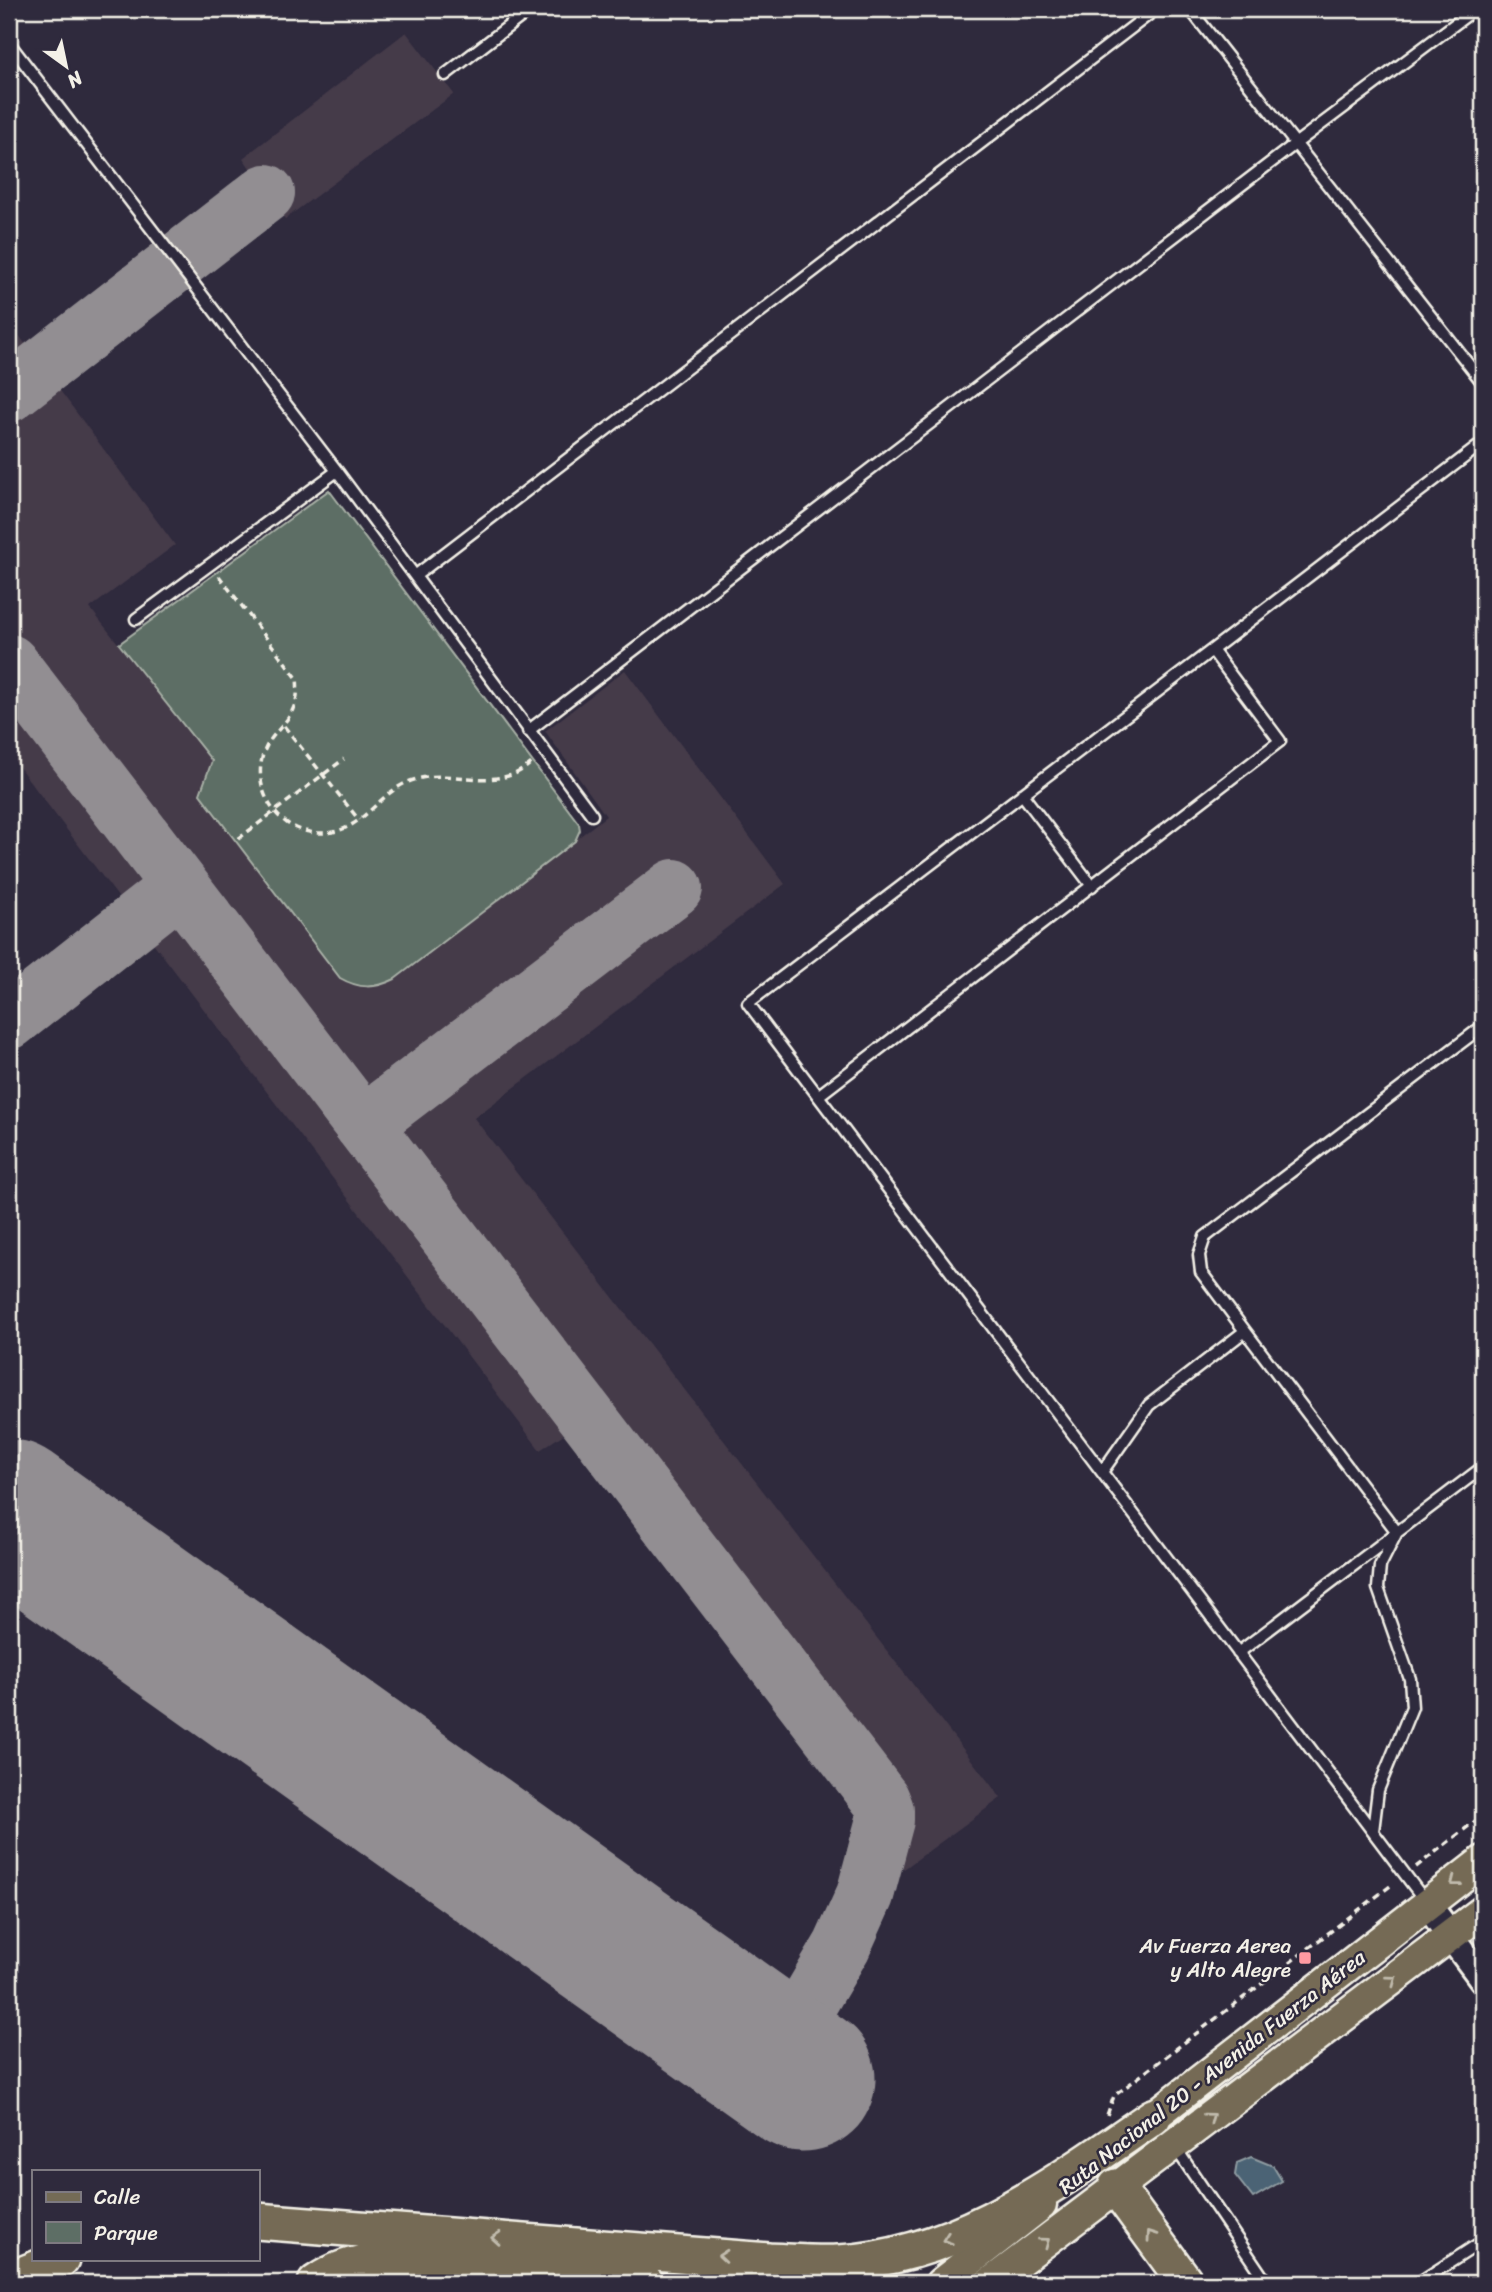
<svg xmlns="http://www.w3.org/2000/svg" width="1492" height="2292" font-family="Sriracha,sans-serif">
  <style>
    .built { fill: #443a49 }
    .green { fill: #5d6e65; stroke: #a8b0a6; stroke-width: 2 }
    .water { fill: #4b6374; stroke: #8f9ca2; stroke-width: 2 }
    .lines { fill: none; stroke-linecap: round; stroke-linejoin: round }
    .taxiway { stroke: #928e92; stroke-width: 58 }
    .runway { stroke: #928e92; stroke-width: 145 }
    .service-casing { stroke: #f4f1e8; stroke-width: 15 }
    .secondary-casing { stroke: #f4f1e8; stroke-width: 32 }
    .primary-casing { stroke: #f4f1e8; stroke-width: 35 }
    .motorway-casing { stroke: #f4f1e8; stroke-width: 40 }
    .path { stroke: #f4f1e8; stroke-width: 3.5; stroke-dasharray: 7 5; stroke-linecap: butt }
    .service { stroke: #2f2a3d; stroke-width: 10 }
    .secondary { stroke: #2f2a3d; stroke-width: 26 }
    .primary { stroke: #746b55; stroke-width: 30 }
    .motorway { stroke: #746b55; stroke-width: 35 }
    .oneway { stroke: #c1bbad }
    .poi-dot { fill: #ff9aa2; stroke: #2f2a3d; stroke-width: 2.5 }
    .labels { text-anchor: middle; dominant-baseline: central; stroke-width: 5; stroke-linejoin: round; paint-order: stroke }
    .poi-label { font-size: 21px; fill: #f4f1e8; stroke: #2f2a3d; text-anchor: end }
    .street-label { font-size: 21px; fill: #f4f1e8; stroke: #2f2a3d }
  </style>
  <rect width="100%" height="100%" fill="#2f2a3d"/>
  <filter id="ink" filterUnits="userSpaceOnUse"><feTurbulence type="fractalNoise" baseFrequency=".0143" numOctaves="2"/><feDisplacementMap in="SourceGraphic" scale="14" xChannelSelector="R" yChannelSelector="G"/><feConvolveMatrix kernelMatrix="1 2 1 2 8 2 1 2 1" color-interpolation-filters="sRGB"/></filter>
  <g filter="url(#ink)">
    <!-- built -->
    <path class="built" d="M406,32L454,94L285,219L243,158Z
      M9,322L175,545L90,608L212,762L200,795L340,978L353,985L395,979L606,816L545,731L625,670L785,884L474,1118L1001,1798L904,1869L567,1432L540,1450L9,754Z"/>
    <!-- green -->
    <path class="green" d="M329,490L579,824L580,830L575,841L395,979C375,989 359,989 340,978L200,794L212,761L119,644Z"/>
    <!-- water -->
    <path class="water" d="M1251,2157L1273,2166L1282,2181L1253,2198L1235,2175L1237,2163Z"/>
    <g class="lines">
      <!-- taxiway -->
      <path class="taxiway" d="M9,393L266,193
        M9,663L881,1800L885,1810V1820L865,1895L842,1946L775,2060
        M9,1021L180,886
        M363,1125L674,888"/>
      <!-- runway -->
      <path class="runway" d="M9,1512L803,2079"/>
      <!-- service casing -->
      <g class="service-casing">
        <path id="service" d="M1190,9L1483,383
          M9,43L337,471L592,815
          M445,75L531,9
          M415,576L1156,9
          M136,619L337,471
          M1212,650L1483,443
          M528,731L1295,144L1475,9
          M1022,794L1092,886
          M818,1096L1280,741L1212,650L748,1003C973,1302 1200,1601 1425,1901
          M1245,1331L1201,1272L1199,1255L1205,1237L1483,1026
          M1102,1472L1149,1405L1245,1331L1397,1532L1380,1566L1378,1588L1410,1679L1412,1707L1378,1790L1373,1831
          M1238,1653L1483,1467
          M1175,2147L1267,2283
          M1418,2283L1483,2241"/>
      </g>
      <!-- secondary casing -->
      <g class="secondary-casing">
        <path id="secondary" d="M1427,1904L1483,1979"/>
      </g>
      <!-- primary casing -->
      <g class="primary-casing">
        <path id="primary" d="M1135,2131L1483,1861
          M941,2283L1041,2205
          M990,2283L1483,1911"/>
      </g>
      <!-- motorway casing -->
      <g class="motorway-casing">
        <path id="motorway" d="M1116,2187L1186,2283
          M257,2221L769,2261C792,2262 815,2264 838,2263C959,2257 1057,2182 1153,2117
          M9,2280L61,2259
          M316,2283C336,2269 353,2264 378,2261L635,2280L646,2283"/>
      </g>
      <!-- path -->
      <path class="path" d="M219,576L297,678C298,688 298,699 293,709C288,721 279,728 271,739C251,766 261,805 287,823C303,834 326,836 343,829C368,819 383,792 408,782C443,768 474,785 508,776C518,774 527,767 535,760
        M284,726L359,820
        M238,839L344,759
        M1416,1867L1483,1815
        M1107,2115L1114,2096L1393,1884"/>
      <!-- service -->
      <use href="#service" class="service"/>
      <!-- secondary -->
      <use href="#secondary" class="secondary"/>
      <!-- primary -->
      <use href="#primary" class="primary"/>
      <!-- motorway -->
      <use href="#motorway" class="motorway"/>
    </g>
    <!-- one-way arrows -->
    <defs><path id="oneway-chevron" d="M-2-3.5L2.5 0L-2 3.5" fill="none" stroke-width="1.6" stroke-linecap="round" stroke-linejoin="round" transform="scale(1.75)"/></defs>
    <g class="oneway">
      <use href="#oneway-chevron" transform="translate(1455 1882) rotate(142)"/>
      <use href="#oneway-chevron" transform="translate(1392 1980) rotate(-37)"/>
      <use href="#oneway-chevron" transform="translate(1210 2117) rotate(-37)"/>
      <use href="#oneway-chevron" transform="translate(1151 2235) rotate(-125)"/>
      <use href="#oneway-chevron" transform="translate(496 2238) rotate(-176)"/>
      <use href="#oneway-chevron" transform="translate(947 2239) rotate(161)"/>
      <use href="#oneway-chevron" transform="translate(1045 2242) rotate(-37)"/>
      <use href="#oneway-chevron" transform="translate(723 2256) rotate(-175)"/>
    </g>
  </g>
  <!-- markers -->
  <rect class="poi-dot" x="1298" y="1951" width="14" height="14" rx="3.5"/>
  <g class="labels">
    <!-- poi labels -->
    <g class="poi-label">
      <text x="1291" y="1946">Av Fuerza Aerea<tspan x="1291" dy="24">y Alto Alegre</tspan></text>
    </g>
    <!-- street labels -->
    <g class="street-label">
      <text transform="translate(1212 2072) rotate(-38)">Ruta Nacional 20 - Avenida Fuerza Aérea</text>
    </g>
  </g>
  <!-- margin -->
  <rect width="1492" height="2292" fill="none" stroke="#2f2a3d" stroke-width="35"/>
  <rect x="18" y="18" width="1457" height="2257" fill="none" stroke="#f4f1e8" stroke-width="2.5" filter="url(#ink)"/>
  <!-- legend -->
  <rect x="32" y="2170" width="228" height="91" fill="#2f2a3d" stroke="#7e7a81" stroke-width="2"/>
  <rect x="46" y="2192" width="35" height="10" fill="#746b55" stroke="#7e7a81" stroke-width="2"/>
  <text x="94" y="2204" font-size="21" fill="#f4f1e8">Calle</text>
  <rect x="46" y="2222" width="35" height="21" fill="#5d6e65" stroke="#7e7a81" stroke-width="2"/>
  <text x="94" y="2240" font-size="21" fill="#f4f1e8">Parque</text>
  <!-- north arrow -->
  <g transform="translate(66 66) rotate(147)" stroke="#2f2a3d" stroke-width="5" paint-order="stroke">
  <path d="M0-5L12 26L0 18L-12 26Z" fill="#f4f1e8"/>
  <text y="-10" font-size="19" font-weight="bold" text-anchor="middle" fill="#f4f1e8">N</text>
  </g>
</svg>
